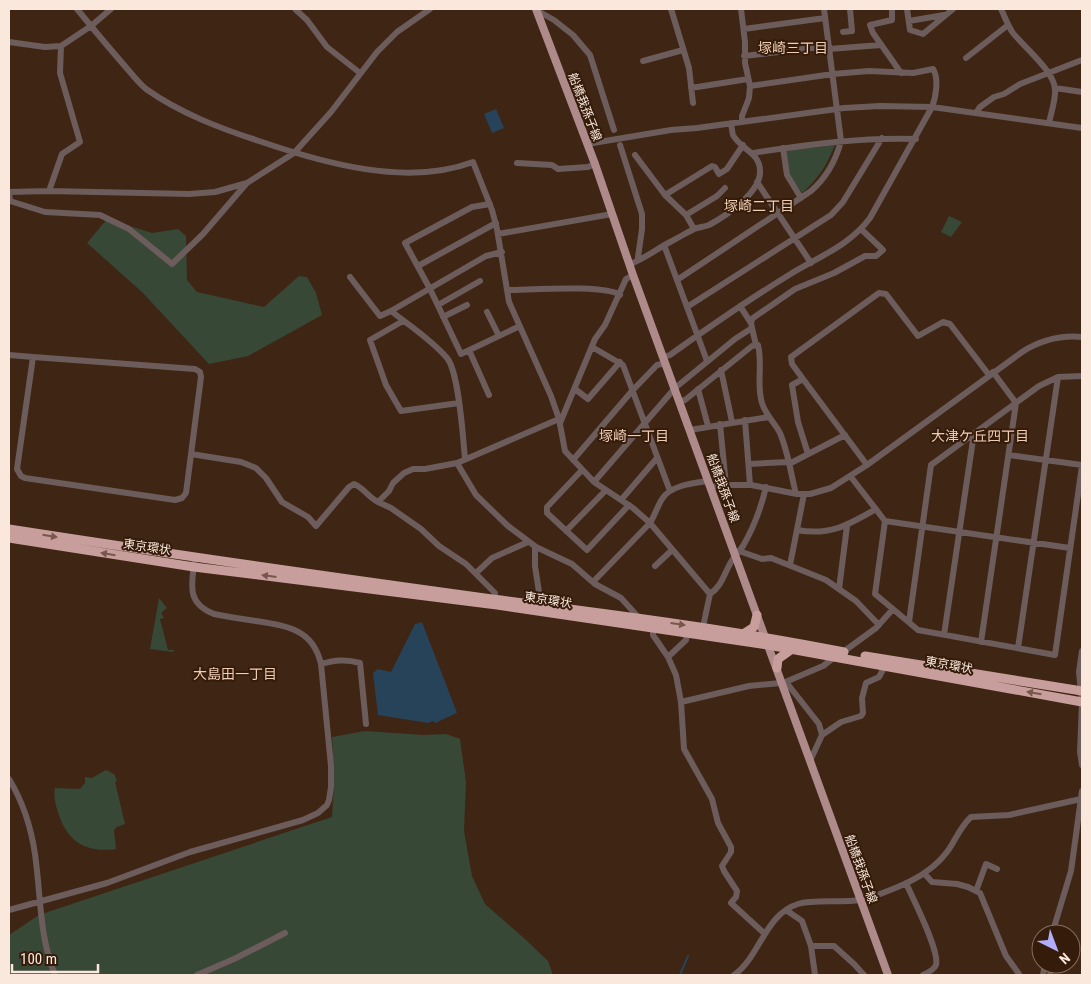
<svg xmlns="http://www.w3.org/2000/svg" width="1091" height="984" font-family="'Roboto Condensed','Noto Sans JP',sans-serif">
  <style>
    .green { fill: #384837 }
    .water { fill: #27435a }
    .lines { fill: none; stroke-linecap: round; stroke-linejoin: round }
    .stream { stroke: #27435a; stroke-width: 2 }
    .minor { stroke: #6d5c5c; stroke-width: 6 }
    .major { stroke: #ae8b8a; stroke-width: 8 }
    .highway { stroke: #c79e9c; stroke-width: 9 }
    .oneway { fill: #77564b }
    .labels { text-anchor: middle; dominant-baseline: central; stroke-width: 4; stroke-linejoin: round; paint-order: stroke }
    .street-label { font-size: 12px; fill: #fae8dd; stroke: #351b09 }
    .neighbourhood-label { font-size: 14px; fill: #efccb6; stroke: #351b09 }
  </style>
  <rect width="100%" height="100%" fill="#3f2513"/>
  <!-- green -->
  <path class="green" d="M835,145C826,166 819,178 802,193L788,174L785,151Z
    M949,216L962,222L951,237L941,232Z
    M107,219L152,233L178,229L186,236L187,280L197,292L264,307L299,276L307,277L316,293L322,315L248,356L209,364L142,292L87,243Z
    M159,598L167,608L161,613L164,618L160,619L168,650H174L173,652L150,649Z
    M365,731L424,735L446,734L460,739L466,782L464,831L472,876L485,904L525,939L548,961L553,975H9V935L39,915L332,817L334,782L332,737Z
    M106,770L114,774L117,781L115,782L125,824L117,827L114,830L116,849C88,853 68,843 59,815C56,806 53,798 55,788L80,789L85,783V777L92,778Z"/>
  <!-- water -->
  <path class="water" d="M496,109L504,128L492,133L484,114Z
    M422,622L457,713L435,723L433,721L428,723L378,715L373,673L378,669L391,672L415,624Z"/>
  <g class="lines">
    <!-- stream -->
    <path class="stream" d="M680,975L688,956"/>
    <!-- minor -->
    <path class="minor" d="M111,9L91,26C104,42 117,57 130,72C135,78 140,84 146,89C180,113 219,128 259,141C323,163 407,187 473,162L492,210L497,229L509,302L551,396L559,419L565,451L594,482L633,508L650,523L710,594L703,627
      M295,9L307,20L327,47L360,73
      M671,9L689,68L693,103
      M741,9L745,42V63L750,86L749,98L742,116V122
      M892,9V20L870,25L873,33L901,73
      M907,9L910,30L923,34L953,9
      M1001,9C1005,17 1008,26 1013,33C1024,47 1054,71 1055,89C1056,99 1051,113 1049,123
      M536,10L554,20L573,35L590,55L614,130
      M909,21L944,15
      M744,29L825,18
      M843,32L852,31L850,9
      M9,42L45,47L61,46L91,26L77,9
      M829,49L881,45
      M744,56L829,46
      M966,58L1008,25
      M643,61L683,50
      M691,88L748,79
      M1055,88L1082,92
      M976,113L980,107L994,97L1004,94L1020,84L1082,60
      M587,144L671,130L697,128L844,108L880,106L932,107L1082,128
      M620,145L642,214V229L638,257L639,259
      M783,148L787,175L801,198
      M752,153C807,145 860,137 916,139
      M635,155L665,195L686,215L694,229
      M517,163L552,165L558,169L588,167L595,164
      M757,182L811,263
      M49,191L62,154L80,142L60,73L61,46
      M9,192L49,191L189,194L215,192L247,183L294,153L331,112L377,52L397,32L430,9
      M9,192L10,201L45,212L100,215L129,229L172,264L203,234L246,184
      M665,195L712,166L715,167L719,174L727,169L743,145
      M490,204L472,207L405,243L430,289L461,354L520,326
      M686,215L717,196L725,188
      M498,234L612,214
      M664,245L707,361
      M630,264C644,259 657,249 670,242C678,238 686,233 694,229C699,227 704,227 709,225C726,216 761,192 760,171C760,152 740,149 733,135C732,132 732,127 731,124
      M418,266L496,223
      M350,277L380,316L391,311L486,256L502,252
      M677,280L811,191C826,178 836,160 841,141L824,9
      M507,290C529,290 605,284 620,295
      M438,305L480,281
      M740,306L751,323
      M687,307L831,215L843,202L882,138
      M391,311C410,326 432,340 447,358C459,372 463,438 465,459
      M487,312L499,336
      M443,317L467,305
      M403,321L370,340L386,385L401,411L459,403
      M752,328L756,345
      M592,347L623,365L670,491
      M469,350L489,395
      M9,355L33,357L195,369L200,372L201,377L186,493L182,498L175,500L25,478L21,476L17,469L33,357
      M664,357L670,355C709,327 748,300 789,275C818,257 849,246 870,218L932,107C936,97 939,78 933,69L913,73L869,71L833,74L750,86
      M721,370L732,422
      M803,379L792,364L791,357L879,293L886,294L918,336L943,322L950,324L989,375
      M575,389L588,399L620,362
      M698,389L708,426
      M680,401L685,400L752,346L758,345C763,365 756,384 762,403C765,414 775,423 780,433C788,452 791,474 796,494
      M745,420L750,485
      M560,423L595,339L605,325L626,279L633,275
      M720,424L726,485
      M690,430L769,417
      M191,454L241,462L256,468L266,478L282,502L308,517L316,526L349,487L354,484C364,488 368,497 378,502L389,491L393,483L404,473L413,469H425L457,463L559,419
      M808,454L798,422L792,385L803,379L867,465
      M1009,455L1082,465
      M573,460L632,391L657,365L666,363
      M457,463L476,495L508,526L536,547L572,564L595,584L621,598L640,619
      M749,464L788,462
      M789,464L845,435
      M582,470L547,507V513L587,550L629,505
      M851,477L885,521L1070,548
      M594,482L675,388L735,339L752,328L751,322L753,318L795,289L834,273L865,256H876L883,250L861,229
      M711,487L722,485H751L797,494H810L831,488L867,465L1022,352C1041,340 1060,335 1082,337
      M621,500L657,458
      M378,502L391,508L421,529L439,546L466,564L495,593L494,599
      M885,521L875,594L918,630L1055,655L1082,466
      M797,530C830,536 848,525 876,509
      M566,531L606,490
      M535,547V566L541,605
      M739,551L762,559L771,558L826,580L856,601L879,625
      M790,565L804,494
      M655,566L672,550
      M476,573L492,558L528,542
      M593,582L650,523C655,515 657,507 662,499C670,485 695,483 709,481
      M839,589L847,526
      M710,594C722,586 724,574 731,562C734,556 739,552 743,546C754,527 761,508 766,487
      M909,622L931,465L1039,386L1058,377L1082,376
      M653,629V635L668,657
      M687,633L686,640L668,657L676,675L681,702L684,749L712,799L718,823L731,847V852L722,866L724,871L737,891L736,897L731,903L765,934
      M944,635L974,433
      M981,642L1016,403L993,372
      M1018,648L1058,377
      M1082,651L1079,672L1082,702L1080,752L1082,765
      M843,652L876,628L893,609
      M321,664C335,660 346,659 360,663L366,724
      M786,682L819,724L822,735
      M783,683L823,666L836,656
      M681,702L749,686L781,683
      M810,761L822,735L841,722L861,716L863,713L862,698L866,683L879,677L885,666
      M9,779C23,802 31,827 35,854C41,896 39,936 55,975
      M924,873L932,882L957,884L968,887L980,893L1006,956L1019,974L1018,975
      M906,883C913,899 940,951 936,965C934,970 927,973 923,975
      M976,891L986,864L997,869
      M861,901C891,890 927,879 947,852C955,841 960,827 971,817L1009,815L1081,799
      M9,910L107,883L190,852L303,820L318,813L327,805L329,800L331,787V766L321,664C313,629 287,626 256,621C242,619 228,617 214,614C185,603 192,583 195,557
      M786,910L802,921L811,946H834L854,964L864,975
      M1052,934L1071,871L1082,791
      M811,946L815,975
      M197,975L234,959L285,933
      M734,975C760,957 765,914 798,904C814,899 841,903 860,900
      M1043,975L1045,964
      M1050,975L1052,964"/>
    <!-- major -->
    <path class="major" d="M536,9L595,164L633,275L888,975"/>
    <!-- highway -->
    <path class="highway" d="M9,529C170,554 331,577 492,599C610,614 728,629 844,652
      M9,538L194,567L497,605L768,645L1082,702
      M743,634L754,627L757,615
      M865,656L1082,691
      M777,668L778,659L792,649"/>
  </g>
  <!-- one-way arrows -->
  <defs><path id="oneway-solid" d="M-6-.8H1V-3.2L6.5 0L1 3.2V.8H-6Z" transform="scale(1.25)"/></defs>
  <g class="oneway">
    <use href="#oneway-solid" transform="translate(50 536) rotate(9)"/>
    <use href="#oneway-solid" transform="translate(108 554) rotate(-171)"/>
    <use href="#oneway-solid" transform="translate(269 576) rotate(-173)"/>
    <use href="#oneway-solid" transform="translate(678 624) rotate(8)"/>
    <use href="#oneway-solid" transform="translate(1034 693) rotate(-170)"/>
  </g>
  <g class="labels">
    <!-- street labels -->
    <g class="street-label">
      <text transform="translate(585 107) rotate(69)">船橋我孫子線</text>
      <text transform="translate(723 488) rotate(70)">船橋我孫子線</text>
      <text transform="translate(147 547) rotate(8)">東京環状</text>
      <text transform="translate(548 600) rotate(9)">東京環状</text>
      <text transform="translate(949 665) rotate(10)">東京環状</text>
      <text transform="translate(861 869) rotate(70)">船橋我孫子線</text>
    </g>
    <!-- neighbourhood labels -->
    <g class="neighbourhood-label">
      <text x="793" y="48">塚崎三丁目</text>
      <text x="759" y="206">塚崎二丁目</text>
      <text x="634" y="436">塚崎一丁目</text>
      <text x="980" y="436">大津ケ丘四丁目</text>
      <text x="235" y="674">大島田一丁目</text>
    </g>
  </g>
  <!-- border -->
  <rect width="1091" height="984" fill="none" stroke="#fae8dd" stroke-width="20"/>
  <!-- north arrow -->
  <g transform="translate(1056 949) rotate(138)"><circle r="24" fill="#351b09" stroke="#846d5e"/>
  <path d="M0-4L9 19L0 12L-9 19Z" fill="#b1adfa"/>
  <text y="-8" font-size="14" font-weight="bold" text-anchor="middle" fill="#fae8dd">N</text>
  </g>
  <!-- scale -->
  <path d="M12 964v8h86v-8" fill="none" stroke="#fae8dd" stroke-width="2.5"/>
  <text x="20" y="964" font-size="15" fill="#fae8dd" stroke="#351b09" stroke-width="4" paint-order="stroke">100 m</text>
</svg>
